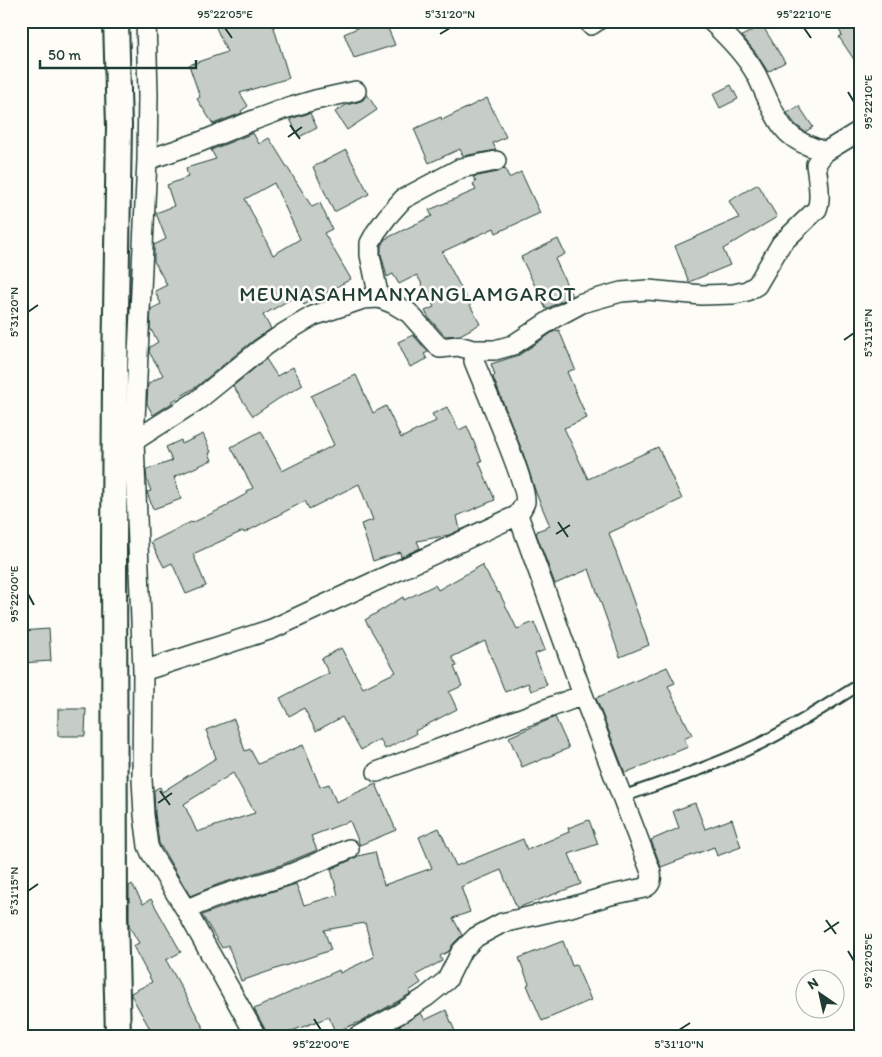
<svg xmlns="http://www.w3.org/2000/svg" width="882" height="1057" font-family="Itim,sans-serif">
  <style>
    .building { fill: #c6cdc7; stroke: #1f3d34; fill-rule: evenodd }
    .lines { fill: none; stroke-linecap: round; stroke-linejoin: round }
    .service-casing { stroke: #1f3d34; stroke-width: 14 }
    .minor-casing { stroke: #1f3d34; stroke-width: 22 }
    .tertiary-casing { stroke: #1f3d34; stroke-width: 28 }
    .service { stroke: #fdfcf7; stroke-width: 10 }
    .minor { stroke: #fdfcf7; stroke-width: 19 }
    .tertiary { stroke: #fdfcf7; stroke-width: 24 }
    .ticks { fill: none; stroke: #1f3d34; stroke-width: 2 }
    .labels { text-anchor: middle; dominant-baseline: central; stroke-width: 5; stroke-linejoin: round; paint-order: stroke }
    .quarter-label { font-size: 21px; letter-spacing: 1px; fill: #1f3d34; stroke: #fdfcf7 }
    .neatline { fill: none; stroke: #1f3d34; stroke-width: 2 }
    .ticks-label { font-size: 12px; text-anchor: middle; fill: #1f3d34 }
  </style>
  <rect width="100%" height="100%" fill="#fdfcf7"/>
  <filter id="ink" filterUnits="userSpaceOnUse"><feTurbulence type="fractalNoise" baseFrequency=".02" numOctaves="2"/><feDisplacementMap in="SourceGraphic" scale="10" xChannelSelector="R" yChannelSelector="G"/><feConvolveMatrix kernelMatrix="1 2 1 2 8 2 1 2 1" color-interpolation-filters="sRGB"/></filter>
  <g filter="url(#ink)">
    <!-- building -->
    <path class="building" d="M213,21H272L289,78L240,93L248,106L241,111L242,113L213,124L197,99L200,97L189,65L227,52Z
      M373,21H385L395,45L354,58L344,34Z
      M834,21H861V70L839,37L842,35Z
      M762,25L785,62L768,72L756,53L742,36Z
      M731,85L738,99L720,108L713,94Z
      M367,94L377,110L347,130L335,112L346,105L358,102L363,100Z
      M487,98L506,137L493,143L496,150L463,156L460,149L429,163L414,129L441,117L442,120Z
      M799,106L813,127L805,132L795,124L787,113Z
      M310,113L317,128L299,137L290,119Z
      M253,133L259,144L269,138L312,207L320,203L332,229L324,233L351,279L304,305L298,295L263,315L271,329L254,340L196,387L171,402L172,403L153,415L147,404L148,384L163,375L149,352L150,347L158,342L150,328L151,309L161,304L155,291L167,285L154,261V245L166,239L156,213L174,206L167,185L188,177L186,168L216,159L211,150ZM274,183L300,239L273,255L245,199Z
      M346,150L369,194L334,212L313,167Z
      M505,168L509,178L521,172L540,213L496,233L494,228L442,252L480,324L460,335L445,336L429,318L425,311L434,307L417,275L399,284L393,274L387,277L381,254V246L385,239L432,216L429,210L476,190L473,184L476,182L473,177L498,172Z
      M758,184L777,217L723,249L730,265L689,282L675,246L739,218L729,201Z
      M558,239L565,254L555,259L572,296L546,309L521,257Z
      M559,330L575,369L567,372L587,418L564,428L588,479L658,447L682,499L609,533L649,645L620,657L589,569L555,584L536,533L538,532L537,531L550,526L536,493L523,453L493,377L495,375L491,364L519,355L553,332Z
      M413,335L428,352L424,354L427,359L410,367L398,342Z
      M266,359L277,376L293,367L303,385L278,399L253,416L233,386Z
      M356,375L373,413L386,406L401,438L436,421L432,414L447,407L459,430L467,426L482,461L479,462L495,500L457,516L460,530L449,535L417,541L420,548L401,557L400,552L373,561L361,524L373,520L359,484L309,509L305,501L244,533L243,531L193,554L206,586L186,594L172,563L164,567L151,542L191,522L192,523L229,505L228,504L248,493L247,491L253,488L231,447L261,431L282,471L334,445L311,396Z
      M203,434L211,452L209,453L212,460L174,477L181,499L153,509L147,492L151,491L147,480L146,470L172,461L166,447L181,440L182,444Z
      M482,565L498,593L499,592L517,629L534,622L545,650L535,654L547,685L531,691L528,683L505,692L485,641L452,657L457,666L454,667L462,686L449,692L457,709L415,731L416,734L385,749L380,739L361,750L342,717L316,731L304,708L289,716L280,698L329,673L321,659L341,648L363,688L396,672L365,620L403,597L404,600L435,585L438,590Z
      M49,629L51,661L21,663V631Z
      M667,667L675,683L668,686L684,721H685L692,735L684,739L688,747L625,773L596,698Z
      M58,709H86L85,736H58Z
      M555,717L569,748L536,762V761L522,767L509,737Z
      M234,719L245,751L250,749L258,764L303,745L320,787L329,784L336,802L376,784L396,830L360,845L350,821L311,836L317,850L281,865L219,884L190,896L159,843L155,814L154,790L160,787L162,792L216,758L206,730ZM233,773L255,813L197,832L184,804Z
      M695,803L705,829L732,819L741,847L717,856L714,847L661,867L651,840L679,828L673,811Z
      M589,820L598,844L569,854L581,884L517,908L501,870L461,887L470,912L453,918L462,935L453,944L449,951L440,956L442,961L416,975L421,983L409,991L410,994L393,1004L362,1021L335,1032L329,1017L289,1032L290,1036H267L266,1031L254,1009L339,970L340,973L374,957L365,923L324,930L331,950L241,981L228,945L222,948L202,915L226,906L296,884L304,905L338,895L331,869L353,859L358,856L375,852L384,885L432,868L419,837L439,828L456,866L523,839L527,850L569,832L568,828Z
      M132,884L143,904L151,899L181,952L166,960L208,1036H154L131,995V993L152,982L133,946L139,943L129,926V886Z
      M563,941L572,966L576,965L591,1000L542,1021L527,985L529,984L519,958Z
      M446,1010L457,1036H382L421,1013L425,1020Z"/>
    <g class="lines">
      <!-- service casing -->
      <g class="service-casing">
        <path id="service" d="M622,797C666,781 712,767 755,746C792,729 826,705 861,684"/>
      </g>
      <!-- minor casing -->
      <g class="minor-casing">
        <path id="minor" d="M146,21L148,94L147,160L134,441L143,671L142,779L144,815L148,846L151,853L186,910L256,1036
          M589,21L591,25L597,21
          M711,21C728,37 745,54 756,74C765,91 774,119 787,132C798,143 812,147 825,152
          M147,160L200,142L254,120L281,110L315,100L356,91
          M379,298L370,255V243L376,232L387,217L403,199L461,168L496,161
          M474,361C482,382 529,488 525,502C524,506 520,511 518,515
          M134,441L198,400L261,349L284,333L313,316L363,299L379,298L394,304L409,313L440,348L458,346L473,350H495L513,345L554,318L582,303L621,292L648,290L702,295L734,294L747,291L757,285L781,244L817,209C822,197 817,176 816,164L825,152L861,130
          M143,671L272,629L518,515L583,695L651,872C652,879 652,885 644,888L611,895L571,907L502,923L476,937L461,952L447,980L426,997L399,1014L358,1036
          M377,772L583,695
          M186,910C218,894 251,887 285,876C306,868 327,858 349,849"/>
      </g>
      <!-- tertiary casing -->
      <g class="tertiary-casing">
        <path id="tertiary" d="M116,21L119,126L115,374L114,549L115,916L118,1036"/>
      </g>
      <!-- service -->
      <use href="#service" class="service"/>
      <!-- minor -->
      <use href="#minor" class="minor"/>
      <!-- tertiary -->
      <use href="#tertiary" class="tertiary"/>
    </g>
  </g>
  <!-- ticks -->
  <path class="ticks" d="M225,28L232,38M804,28L811,38M440,34L450,28M848,92L854,102M290,125L300,139M288,137L302,127M28,312L38,305M844,340L854,333M558,522L568,537M556,534L570,525M28,594L34,605M160,791L170,805M158,803L172,793M28,891L38,884M826,920L836,934M824,932L839,922M848,951L854,961M314,1019L321,1030M679,1030L690,1023"/>
  <g class="labels">
    <!-- quarter labels -->
    <g class="quarter-label">
      <text x="408" y="293">MEUNASAHMANYANGLAMGAROT</text>
    </g>
  </g>
  <!-- margin -->
  <rect width="882" height="1057" fill="none" stroke="#fdfcf7" stroke-width="55"/>
  <!-- north arrow -->
  <g transform="translate(820 994) rotate(326)"><circle r="24" fill="#fdfcf7" stroke="#a4b0a9"/>
  <path d="M0-4L9 19L0 12L-9 19Z" fill="#1f3d34"/>
  <text y="-8" font-size="14" font-weight="bold" text-anchor="middle" fill="#1f3d34">N</text>
  </g>
  <!-- scale -->
  <path d="M40 60v8h156v-8" fill="none" stroke="#1f3d34" stroke-width="2.5"/>
  <text x="48" y="60" font-size="15" fill="#1f3d34" stroke="#fdfcf7" stroke-width="4" paint-order="stroke">50 m</text>
  <rect x="28" y="28" width="826" height="1002" class="neatline"/>
  <g class="ticks-label">
    <text x="225" y="18">95°22'05"E</text>
    <text x="450" y="18">5°31'20"N</text>
    <text x="804" y="18">95°22'10"E</text>
    <text transform="translate(868 102) rotate(-90)" y="4">95°22'10"E</text>
    <text transform="translate(14 312) rotate(-90)" y="4">5°31'20"N</text>
    <text transform="translate(868 333) rotate(-90)" y="4">5°31'15"N</text>
    <text transform="translate(14 594) rotate(-90)" y="4">95°22'00"E</text>
    <text transform="translate(14 891) rotate(-90)" y="4">5°31'15"N</text>
    <text transform="translate(868 961) rotate(-90)" y="4">95°22'05"E</text>
    <text x="321" y="1048">95°22'00"E</text>
    <text x="679" y="1048">5°31'10"N</text>
  </g>
</svg>
